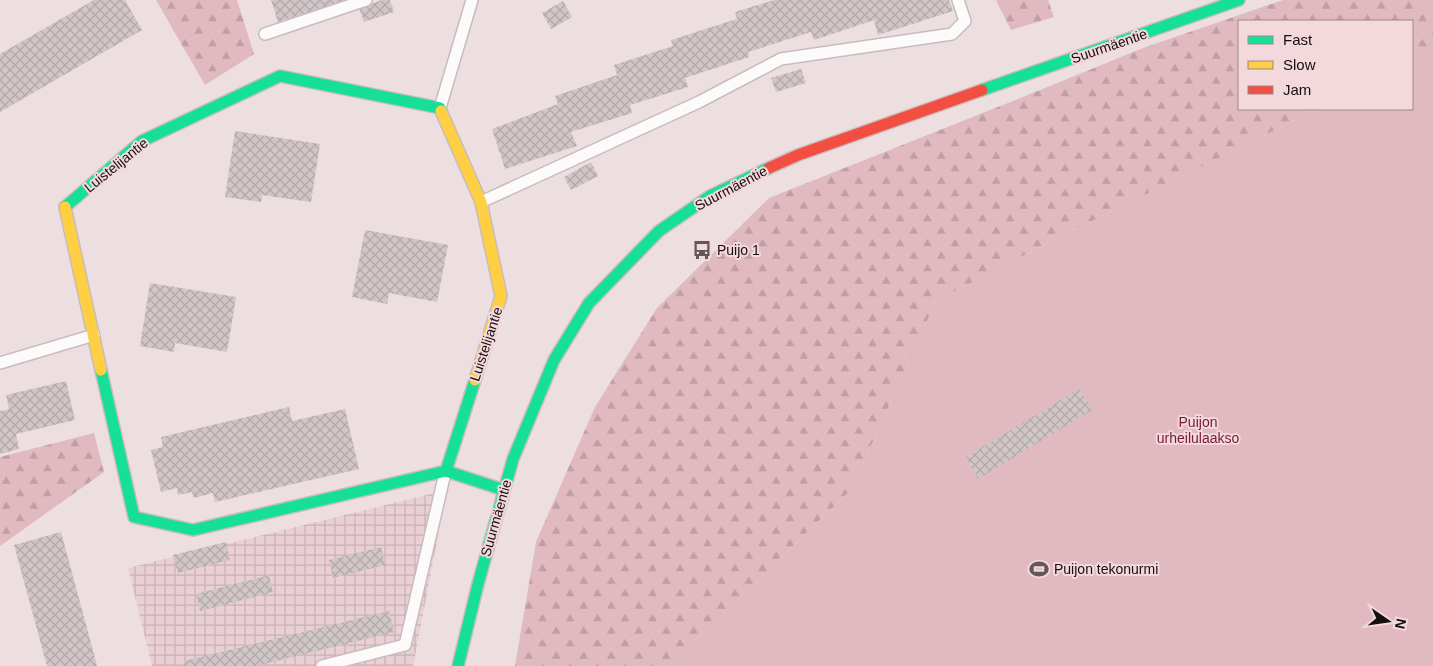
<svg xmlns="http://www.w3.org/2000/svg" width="1433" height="666" font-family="Helvetica,sans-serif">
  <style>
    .industrial { fill: url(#industrial-grid) }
    .green { fill: #e1b9c0 }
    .forest { fill: url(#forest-firs) }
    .building { fill: url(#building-cross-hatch) }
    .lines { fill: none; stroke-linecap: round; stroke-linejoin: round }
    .lane-casing { stroke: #c8bcbd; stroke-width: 14 }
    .fast-casing { stroke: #c8bcbd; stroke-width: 14 }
    .slow-casing { stroke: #c8bcbd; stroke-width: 14 }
    .jam-casing { stroke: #c8bcbd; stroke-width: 14 }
    .lane { stroke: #fcfafa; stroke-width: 11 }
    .fast { stroke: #16e098; stroke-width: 11 }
    .slow { stroke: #ffcf43; stroke-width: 11 }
    .jam { stroke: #f24e42; stroke-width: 11 }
    .labels { text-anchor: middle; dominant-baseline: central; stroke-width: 4; stroke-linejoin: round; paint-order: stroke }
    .street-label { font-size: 14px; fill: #170e10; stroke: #f3d8dc }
    .poi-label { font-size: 14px; fill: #170e10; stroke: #f3d8dc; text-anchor: start }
    .park-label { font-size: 14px; fill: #761c36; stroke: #f3d8dc }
  </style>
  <defs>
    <pattern id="industrial-grid" width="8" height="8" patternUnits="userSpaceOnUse" patternTransform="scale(1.25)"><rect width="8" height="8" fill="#ead0d4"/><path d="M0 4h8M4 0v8" fill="none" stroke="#c8b1b5"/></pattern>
    <pattern id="forest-firs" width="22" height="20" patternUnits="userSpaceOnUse" patternTransform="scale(1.25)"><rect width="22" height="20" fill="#e1b9c0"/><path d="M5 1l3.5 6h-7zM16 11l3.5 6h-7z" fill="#c09ea4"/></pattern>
    <pattern id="building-cross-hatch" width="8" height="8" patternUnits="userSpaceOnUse" patternTransform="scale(1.25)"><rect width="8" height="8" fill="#d1c6c7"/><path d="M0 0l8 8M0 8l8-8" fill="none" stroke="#b3a9aa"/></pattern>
  </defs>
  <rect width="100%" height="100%" fill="#eddee0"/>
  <!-- industrial -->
  <path class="industrial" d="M447,490L413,666H152L128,568Z"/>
  <!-- green -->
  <path class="green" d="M1433,53V666H669L851,490L936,301L1040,247L1317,109H1412V61L1424,55Z"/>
  <!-- forest -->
  <path class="forest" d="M156,0H237L254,54L205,85Z
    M996,0H1048L1054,17L1011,30Z
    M1283,0H1433V53L1424,55L1412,61V21H1239V109H1317L1040,247L936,301L851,490L669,666H515L536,542L595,407L657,308L769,198L1023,97L1143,48Z
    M94,433L104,472L0,546V457Z"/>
  <!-- building -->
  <path class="building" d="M94,0H125L142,30L0,112V54Z
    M271,0H346L278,22Z
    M382,0H390L394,12L364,22L359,8Z
    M774,0H949L953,11L878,35L874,20L814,40L811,32L748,52L749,57L685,78L688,87L630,105L632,113L571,132L577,146L505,169L492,129L558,104L555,96L617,75L614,65L673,46L671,40L737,19L735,12Z
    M563,1L572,17L551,29L542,13Z
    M801,69L806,83L776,92L771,78Z
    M235,131L320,144L311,202L262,195L261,202L225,197Z
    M591,162L598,176L571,190L564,177Z
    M365,230L448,245L437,302L389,293L387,304L352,297Z
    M150,283L236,297L227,352L175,343L174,352L140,346Z
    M66,381L75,420L16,434L19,449L0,454V411L9,409L6,395Z
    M1079,389L1092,410L978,479L966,457Z
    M289,407L292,421L345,409L359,469L215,502L213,493L194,498L192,492L178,495L177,488L161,492L151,450L163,447L161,437Z
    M61,532L95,658L97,666H47L14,545Z
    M226,542L230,560L178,573L173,555Z
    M381,547L385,565L333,578L329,560Z
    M269,575L273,592L200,611L196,594Z
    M389,611L394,632L256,666H185L184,661Z"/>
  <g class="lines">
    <!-- lane casing -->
    <g class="lane-casing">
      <path id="lane" d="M265,34L366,0
        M440,108L472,0
        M481,202L699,102L781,59L952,34L965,21L958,0
        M0,363L94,335
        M322,666L405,645L445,473"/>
    </g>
    <!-- fast casing -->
    <g class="fast-casing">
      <path id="fast" d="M982,90L1239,0
        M65,207L142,141L280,76L440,108L441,111
        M101,370L134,517L193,530L446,471
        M475,380L446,471L504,490
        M458,666L478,584L513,459L554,360L589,303L659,231L710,196L769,168"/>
    </g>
    <!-- slow casing -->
    <g class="slow-casing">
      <path id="slow" d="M441,111L481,202L501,296L475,380
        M65,207L101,370"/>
    </g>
    <!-- jam casing -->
    <g class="jam-casing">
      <path id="jam" d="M769,168L798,155L982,90"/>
    </g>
    <!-- lane -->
    <use href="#lane" class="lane"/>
    <!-- fast -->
    <use href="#fast" class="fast"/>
    <!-- slow -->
    <use href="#slow" class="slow"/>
    <!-- jam -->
    <use href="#jam" class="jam"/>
  </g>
  <!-- icons -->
  <defs>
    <g id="bus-bare" transform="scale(1.5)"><path d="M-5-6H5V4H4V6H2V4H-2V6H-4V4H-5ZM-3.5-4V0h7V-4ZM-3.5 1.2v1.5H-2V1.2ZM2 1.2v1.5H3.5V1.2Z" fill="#625759" stroke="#f3d8dc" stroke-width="2.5" paint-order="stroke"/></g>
    <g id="stadium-bare" transform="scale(1.5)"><path d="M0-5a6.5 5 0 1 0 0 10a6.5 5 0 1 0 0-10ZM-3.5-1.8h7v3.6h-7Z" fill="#625759" stroke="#f3d8dc" stroke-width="2.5" paint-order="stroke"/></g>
  </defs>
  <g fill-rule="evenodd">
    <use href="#bus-bare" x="702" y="250"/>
    <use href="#stadium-bare" x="1039" y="569"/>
  </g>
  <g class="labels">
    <!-- street labels -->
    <g class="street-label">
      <text transform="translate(1109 46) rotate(-19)">Suurmäentie</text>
      <text transform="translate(116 165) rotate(-39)">Luistelijantie</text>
      <text transform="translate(731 188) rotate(-28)">Suurmäentie</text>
      <text transform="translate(486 344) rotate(-72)">Luistelijantie</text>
      <text transform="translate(496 518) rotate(-74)">Suurmäentie</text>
    </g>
    <!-- poi labels -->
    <g class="poi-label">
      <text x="717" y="250">Puijo 1</text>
      <text x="1054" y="569">Puijon tekonurmi</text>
    </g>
    <!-- park labels -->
    <g class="park-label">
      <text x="1198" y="422">Puijon<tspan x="1198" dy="16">urheilulaakso</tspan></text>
    </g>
  </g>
  <!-- legend -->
  <rect x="1238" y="20" width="175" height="90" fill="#f3d8dc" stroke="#9b878a"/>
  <rect x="1248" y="36" width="25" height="8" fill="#16e098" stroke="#9b878a"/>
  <text x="1283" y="45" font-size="15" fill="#170e10">Fast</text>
  <rect x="1248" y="61" width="25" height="8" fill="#ffcf43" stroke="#9b878a"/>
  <text x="1283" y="70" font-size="15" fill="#170e10">Slow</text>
  <rect x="1248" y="86" width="25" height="8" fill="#f24e42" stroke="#9b878a"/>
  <text x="1283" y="95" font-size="15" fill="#170e10">Jam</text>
  <!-- north arrow -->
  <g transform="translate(1388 621) rotate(103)" stroke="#f3d8dc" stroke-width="4" paint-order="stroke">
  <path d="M0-4L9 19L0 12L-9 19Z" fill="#170e10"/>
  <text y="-8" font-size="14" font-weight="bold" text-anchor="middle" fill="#170e10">N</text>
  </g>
</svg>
